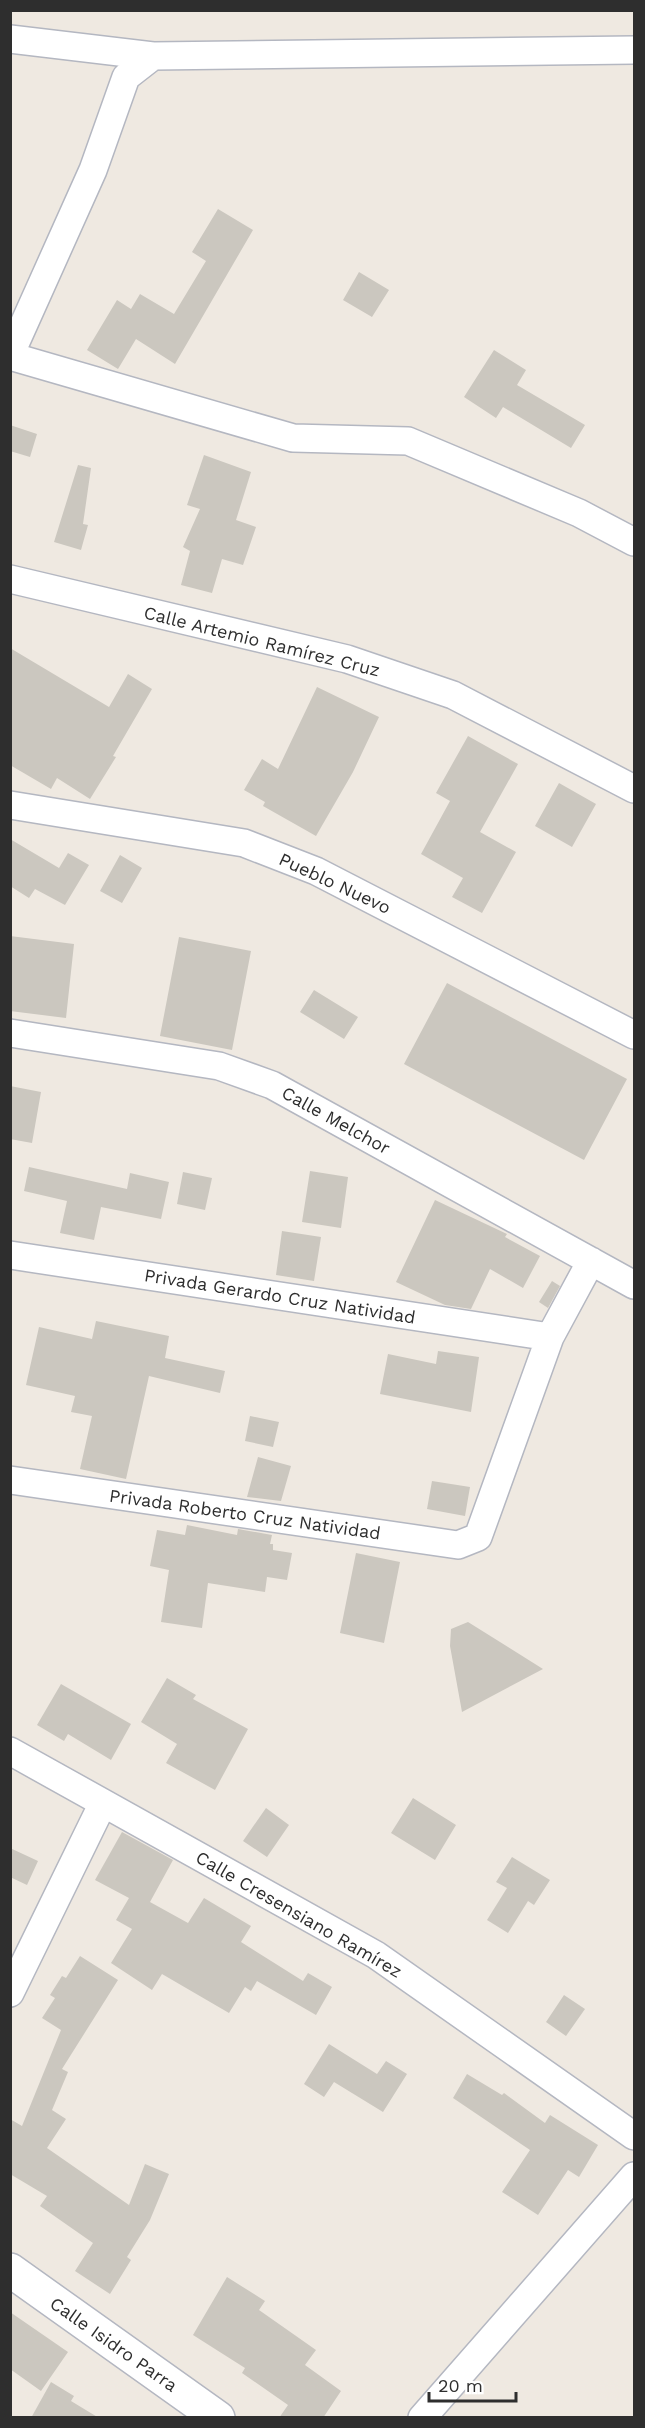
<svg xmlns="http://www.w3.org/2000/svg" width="645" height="2428" font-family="'Work Sans',sans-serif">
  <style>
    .building { fill: #cbc7bf }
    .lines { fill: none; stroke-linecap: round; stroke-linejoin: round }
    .minor-casing { stroke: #b4b7c1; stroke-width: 30 }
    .tertiary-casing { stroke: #b4b7c1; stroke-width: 36 }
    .minor { stroke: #fff; stroke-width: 27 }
    .tertiary { stroke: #fff; stroke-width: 33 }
    .labels { text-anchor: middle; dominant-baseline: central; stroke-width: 4.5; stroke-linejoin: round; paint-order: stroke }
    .street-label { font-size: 18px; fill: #2e2e2e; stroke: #fff }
  </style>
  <rect width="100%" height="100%" fill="#efe9e1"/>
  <!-- building -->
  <path class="building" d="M218,209L253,230L175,364L136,339L118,369L87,350L117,300L131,309L140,294L174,314L206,261L192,252Z
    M359,272L389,290L372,317L343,300Z
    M494,350L526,370L517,385L585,425L571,448L503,407L496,418L464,397Z
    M10,425L37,434L30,457L10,451Z
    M204,455L251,472L236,520L256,527L243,565L222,559L212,593L181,585L190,551L183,547L200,509L187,505Z
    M78,465L91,468L83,524L88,525L81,550L54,542Z
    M10,648L109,707L128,674L152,689L113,756L116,757L90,799L57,778L51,789L10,765Z
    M317,687L379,717L353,772L316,836L263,806L265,802L244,790L262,759L278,769Z
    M468,736L518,764L480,832L516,852L482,913L452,897L463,878L421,854L450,801L436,793Z
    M559,783L596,804L572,847L535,826Z
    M10,839L59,868L68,853L89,865L65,905L35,889L29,898L10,886Z
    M120,855L142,868L122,903L100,891Z
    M10,936L74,944L66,1018L10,1011Z
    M179,937L251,951L232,1050L160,1036Z
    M447,983L627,1079L584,1160L404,1064Z
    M314,990L358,1017L344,1039L300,1012Z
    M10,1086L41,1092L32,1143L10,1139Z
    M29,1167L127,1189L130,1173L169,1182L161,1219L101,1207L94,1240L60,1233L67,1201L24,1191Z
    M310,1171L348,1177L341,1228L302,1222Z
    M183,1172L212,1178L205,1210L177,1204Z
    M435,1200L507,1234L505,1237L540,1256L523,1288L490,1269L471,1309L445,1305L396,1282Z
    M282,1231L321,1237L314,1281L276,1275Z
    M552,1281L560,1286L548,1308L539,1302Z
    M96,1321L169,1336L165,1358L225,1371L220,1393L149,1376L126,1479L80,1469L92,1416L71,1412L75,1396L26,1385L39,1327L92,1339Z
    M438,1351L479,1357L471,1412L380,1394L388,1354L436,1364Z
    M250,1416L279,1422L273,1447L245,1441Z
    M258,1457L291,1466L281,1501L247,1497Z
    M432,1481L470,1487L465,1516L427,1509Z
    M187,1525L237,1535L238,1529L272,1535L270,1544H273V1550L292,1553L287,1580L267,1577L265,1592L208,1583L202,1628L161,1622L169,1570L150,1566L157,1530L185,1535Z
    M356,1553L400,1562L384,1643L340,1633Z
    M468,1622L543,1669L462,1712L450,1646L451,1629Z
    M167,1678L196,1695L193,1699L248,1729L215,1790L166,1763L177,1744L141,1722Z
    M61,1684L131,1724L111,1760L68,1734L64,1741L37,1725Z
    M413,1798L456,1825L435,1860L391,1833Z
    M266,1808L289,1825L267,1857L243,1841Z
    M122,1832L173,1860L150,1902L188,1923L204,1898L251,1926L241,1942L303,1981L308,1973L332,1987L316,2015L257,1981L251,1991L245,1987L229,2013L162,1974L152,1990L111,1963L132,1929L116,1920L129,1898L95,1880Z
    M10,1848L38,1861L27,1885L10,1877Z
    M512,1857L550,1880L534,1905L528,1901L508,1933L487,1920L507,1888L496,1882Z
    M80,1956L118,1980L62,2069L68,2072L52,2110L66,2119L47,2148L129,2205L145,2164L169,2174L150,2220L127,2257L131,2260L110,2294L75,2271L93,2243L40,2206L47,2196L10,2174V2119L22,2126L61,2030L42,2018L55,1998L50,1995L62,1976L66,1978Z
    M564,1995L585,2009L566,2036L546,2022Z
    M329,2044L377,2074L386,2061L407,2074L383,2112L334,2082L324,2097L304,2084Z
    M467,2074L502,2095L504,2093L545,2123L550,2115L598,2145L579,2177L568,2170L538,2215L502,2192L530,2150L453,2098Z
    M227,2277L265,2301L259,2310L316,2350L305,2365L341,2391L323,2418H279L288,2405L242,2373L245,2368L193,2335Z
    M10,2312L68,2352L41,2391L10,2369Z
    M51,2382L74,2396L71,2401L99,2418H31Z"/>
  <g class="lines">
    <!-- minor casing -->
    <g class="minor-casing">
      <path id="minor" d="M10,39L153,56L634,50
        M10,355L93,170L126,77L153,56
        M10,356L293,438L408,441L579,513L634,542
        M10,579L347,659L453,695L634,789
        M10,805L244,843L316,871L634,1035
        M10,1033L219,1066L272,1085L634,1285
        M10,1255L550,1337
        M10,1480L458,1545L478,1537L550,1337L591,1261
        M10,1751L376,1955L634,2136
        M10,1993L103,1803
        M422,2418L634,2176"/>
    </g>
    <!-- tertiary casing -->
    <g class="tertiary-casing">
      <path id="tertiary" d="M10,2270L218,2418"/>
    </g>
    <!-- minor -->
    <use href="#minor" class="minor"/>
    <!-- tertiary -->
    <use href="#tertiary" class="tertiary"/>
  </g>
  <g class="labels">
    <!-- street labels -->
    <g class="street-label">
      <text transform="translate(262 641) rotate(14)">Calle Artemio Ramírez Cruz</text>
      <text transform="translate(335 883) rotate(25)">Pueblo Nuevo</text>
      <text transform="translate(336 1120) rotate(29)">Calle Melchor</text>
      <text transform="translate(280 1296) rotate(9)">Privada Gerardo Cruz Natividad</text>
      <text transform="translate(245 1514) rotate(8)">Privada Roberto Cruz Natividad</text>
      <text transform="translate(299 1914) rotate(30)">Calle Cresensiano Ramírez</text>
      <text transform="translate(114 2344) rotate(35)">Calle Isidro Parra</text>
    </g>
  </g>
  <!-- border -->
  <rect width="645" height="2428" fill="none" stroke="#2e2e2e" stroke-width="24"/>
  <!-- scale -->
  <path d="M429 2392v9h87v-9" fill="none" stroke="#2e2e2e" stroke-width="3"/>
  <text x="438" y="2392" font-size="18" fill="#2e2e2e" stroke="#ffffff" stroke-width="4.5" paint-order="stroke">20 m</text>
</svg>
